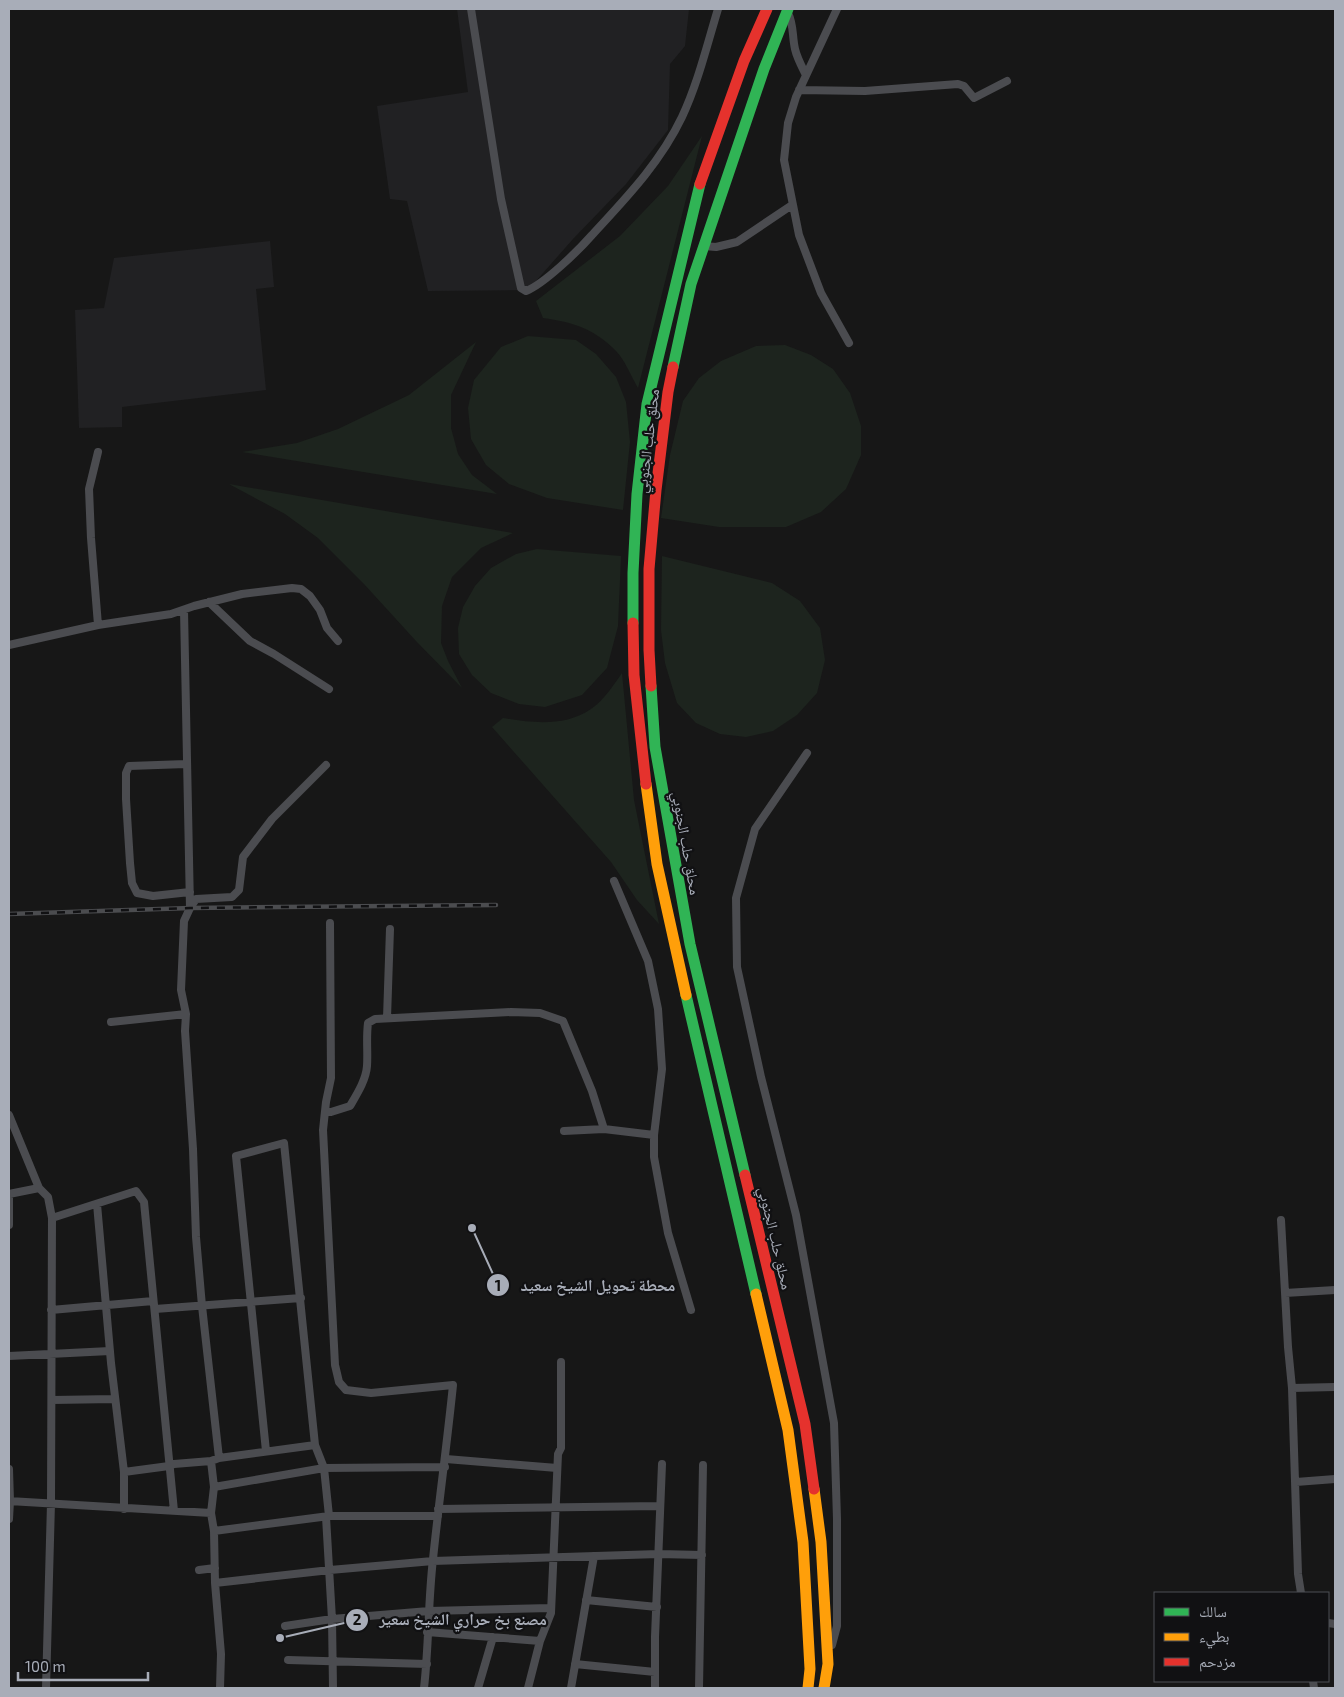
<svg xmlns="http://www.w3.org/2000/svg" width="1344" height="1697" font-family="'Exo 2','Noto Naskh Arabic',sans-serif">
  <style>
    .built { fill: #212123 }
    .green { fill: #1d241e }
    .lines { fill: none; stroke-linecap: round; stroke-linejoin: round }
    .street { stroke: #4b4c50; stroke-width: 8 }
    .fast { stroke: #30b455; stroke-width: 11 }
    .slow { stroke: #ff9f0a; stroke-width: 11 }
    .jam { stroke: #e5322d; stroke-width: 11 }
    .rail-casing { stroke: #4b4c4f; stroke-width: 4.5 }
    .rail { stroke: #111113; stroke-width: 2.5; stroke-dasharray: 8; stroke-linecap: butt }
    .labels { text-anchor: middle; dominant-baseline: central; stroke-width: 4.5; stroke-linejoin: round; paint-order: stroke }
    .street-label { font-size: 15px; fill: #a8adb8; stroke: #111113 }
    .leader { fill: none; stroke: #a8adb8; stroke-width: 2 }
    .callout-dot { fill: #a8adb8; stroke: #111113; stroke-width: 2 }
    .mark-label { font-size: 15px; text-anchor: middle; font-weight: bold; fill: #111 }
    .callout-label { font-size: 16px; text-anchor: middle; font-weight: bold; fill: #a8adb8; stroke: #111113; stroke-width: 4.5; stroke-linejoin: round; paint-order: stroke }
  </style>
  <rect width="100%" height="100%" fill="#171717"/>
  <!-- built -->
  <path class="built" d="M457,9H689L685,46L670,64L668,130L626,184L573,239L528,290L428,291L407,201L390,199L377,106L468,92Z
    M270,241L274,287L256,289L266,390L122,407V427L79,428L75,310L104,308L114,258Z"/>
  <!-- green -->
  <path class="green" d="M702,136L638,388C631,376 625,360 616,351C595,329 573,322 543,318L536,301L620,236L668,186Z
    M528,336L576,340L596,354L616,377L626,402L630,442L623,510L547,498L509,484L486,465L471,439L468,408L474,380L501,347Z
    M476,342L451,395V428L458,454L472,475L497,494L242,452L297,443L338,429L409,395Z
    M785,345L811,355L833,369L850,393L861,426V455L846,489L821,512L786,527H719L661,518L670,455L683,401L699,378L721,361L756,346Z
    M229,484L513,533L481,548L452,577L442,606L441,643L448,661L462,688L416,641L364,584L318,538L285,514Z
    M537,549L621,556L618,626L607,668L582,695L545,707L519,704L491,693L472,675L459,654L458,628L463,607L475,586L491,568L516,554Z
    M662,556L772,583L800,601L820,628L825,660L817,693L797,715L773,731L746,737L720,734L696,723L677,703L665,663L661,630Z
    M622,673L634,800L659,924L637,900L611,862L492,727L503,718C532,723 565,727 591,709C604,700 613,686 622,673Z"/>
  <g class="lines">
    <!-- street -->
    <path class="street" d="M471,9L501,199L521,288L526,291C544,284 578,251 592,235C626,198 660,163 682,117C698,83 707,45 718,9
      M837,9L796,97L788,123L784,160L799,235L821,293L849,343
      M788,13C794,25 792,36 795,49C797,58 802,67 806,75
      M799,90L865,91L958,84L964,86L974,98L1007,81
      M704,246L716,247L737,242L792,205
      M209,602L250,641L274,654L329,689
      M184,610L190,908L184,921L181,990L186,1014L185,1031L193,1149L196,1237L202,1306L219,1458
      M98,625L171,614L194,606L242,594L292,588L301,589L310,596L320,610L327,628L338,641
      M9,645L98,625L91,538L89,489L98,452
      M807,753L755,829L736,898L737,967L761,1077L796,1215L834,1423L837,1519V1626L832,1645
      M186,764L129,766L126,773V799L130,863L132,883L137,893L153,896L190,892
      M614,881L648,961L658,1009L662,1069L654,1135V1157L668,1233L691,1310
      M190,908L196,899L232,897L239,890L243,857L272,819L326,765
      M330,923L331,1078L326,1102L323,1130L335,1365L339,1382L346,1390L371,1393L453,1385C447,1444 439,1501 433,1559C428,1602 429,1645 424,1688
      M387,1018L390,929
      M111,1022L186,1014
      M325,1112H331L350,1106C357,1094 366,1080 367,1066C368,1052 366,1038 368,1023L375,1019L511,1012L540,1013L563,1021L592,1091L604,1129
      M9,1115L39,1188
      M564,1131L604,1129L654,1135
      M9,1194L39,1188L48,1197L52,1218L51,1503L46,1688
      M97,1204L111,1363L124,1472V1509
      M52,1218L136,1191L144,1202L174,1511
      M1281,1220L1288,1347L1292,1388L1298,1574L1301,1593
      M9,1225V1194
      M1285,1293L1335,1290
      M155,1309L301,1298
      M51,1310L153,1301
      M9,1356L110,1351
      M1292,1388L1335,1387
      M52,1400L115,1399
      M266,1451L236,1156L284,1143L315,1445L324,1468L329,1516
      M446,1459L557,1468
      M211,1461L214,1487L211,1513L214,1531L215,1583L221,1654L220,1688
      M9,1469L10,1501L9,1519
      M124,1472L169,1466L174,1464L211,1461L219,1458L315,1445
      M1296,1482L1335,1479
      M214,1487L324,1468L445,1467
      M9,1501L211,1513
      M438,1509L660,1506
      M326,1517L332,1619L333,1688
      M214,1531L329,1516H438
      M199,1570L215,1568
      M215,1583L330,1570L433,1561L659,1554L702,1555
      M586,1600L657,1607
      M1328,1623L1335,1624
      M285,1626L332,1619L429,1611L551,1608
      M427,1632L540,1641
      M288,1660L427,1664
      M575,1664L655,1672
      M1313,1681L1314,1688
      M478,1688L493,1637
      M528,1688L540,1641L551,1613L558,1454L561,1448V1362
      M571,1688L594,1556
      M655,1688V1637L662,1464
      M699,1688L703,1465"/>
    <!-- fast -->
    <path class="fast" d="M673,367L691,284L764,69L788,9
      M633,623V573L637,494L647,404L700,184
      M651,686L655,747L690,944L745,1175
      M686,995L756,1294"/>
    <!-- slow -->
    <path class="slow" d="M646,784L657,864L686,995
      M756,1294L788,1430L803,1542L810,1669L808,1688
      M814,1489L821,1542L828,1664L824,1688"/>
    <!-- jam -->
    <path class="jam" d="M700,184L744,61L767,9
      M633,623L634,675L646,784
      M651,686L649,650V569L656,490L668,392L673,367
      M745,1175L805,1424L814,1489"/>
    <!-- rail casing -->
    <g class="rail-casing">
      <path id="rail" d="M9,914L190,908L496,905"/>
    </g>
    <!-- rail -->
    <use href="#rail" class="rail"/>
  </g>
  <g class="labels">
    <!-- street labels -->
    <g class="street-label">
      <text transform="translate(647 441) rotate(-83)">محلق حلب الجنوبي</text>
      <text transform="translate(687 843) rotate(80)">محلق حلب الجنوبي</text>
      <text transform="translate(776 1238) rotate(77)">محلق حلب الجنوبي</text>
    </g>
  </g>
  <!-- callouts -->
  <path class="leader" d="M472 1228L498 1285M280 1638L357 1620"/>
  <g class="callout-dot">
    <circle cx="472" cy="1228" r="5"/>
    <circle cx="280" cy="1638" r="5"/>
    <circle cx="498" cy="1285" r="12"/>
    <circle cx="357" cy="1620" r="12"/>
  </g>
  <g class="mark-label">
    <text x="498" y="1291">1</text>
    <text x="357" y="1625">2</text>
  </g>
  <g class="callout-label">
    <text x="598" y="1291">محطة تحويل الشيخ سعيد</text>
    <text x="463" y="1625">مصنع بخ حراري الشيخ سعير</text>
  </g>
  <!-- border -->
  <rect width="1344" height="1697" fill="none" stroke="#a8adb8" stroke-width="20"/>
  <!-- legend -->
  <rect x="1154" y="1592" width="175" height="90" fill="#111113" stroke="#4d4f55"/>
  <rect x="1164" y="1608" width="25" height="8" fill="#30b455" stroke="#4d4f55"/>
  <text x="1199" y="1617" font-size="15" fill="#a8adb8">سالك</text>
  <rect x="1164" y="1633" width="25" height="8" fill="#ff9f0a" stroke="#4d4f55"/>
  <text x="1199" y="1642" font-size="15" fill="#a8adb8">بطيء</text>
  <rect x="1164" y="1658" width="25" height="8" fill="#e5322d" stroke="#4d4f55"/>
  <text x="1199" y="1667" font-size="15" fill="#a8adb8">مزدحم</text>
  <!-- scale -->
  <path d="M18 1672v8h130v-8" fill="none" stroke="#a8adb8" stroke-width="2.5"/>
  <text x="25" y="1672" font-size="15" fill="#a8adb8" stroke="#111113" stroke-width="4" paint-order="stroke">100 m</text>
</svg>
